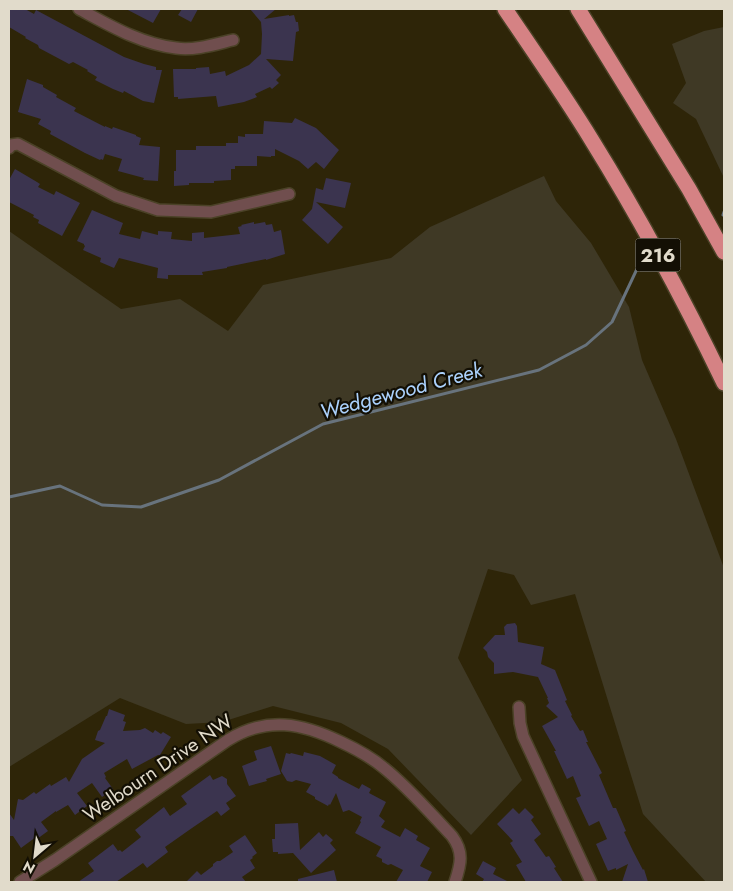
<svg xmlns="http://www.w3.org/2000/svg" width="733" height="891" font-family="Jost,sans-serif">
  <style>
    .green { fill: #3f3925 }
    .lines { fill: none; stroke-linecap: round; stroke-linejoin: round }
    .stream { stroke: #68737d; stroke-width: 3 }
    .building { fill: #3b344f }
    .minor-casing { stroke: #4b4227; stroke-width: 14 }
    .highway-casing { stroke: #4b4227; stroke-width: 18 }
    .minor { stroke: #704e4e; stroke-width: 11 }
    .highway { stroke: #d58284; stroke-width: 15 }
    .labels { text-anchor: middle; dominant-baseline: central; stroke-width: 4.5; stroke-linejoin: round; paint-order: stroke }
    .shield { fill: #130f04; stroke: #a39e8f; stroke-width: 1 }
    .shield-label { font-size: 19px; font-weight: bold; fill: #e1dbcb }
    .street-label { font-size: 20px; fill: #e1dbcb; stroke: #130f04 }
    .water-label { font-size: 21px; font-style: italic; fill: #abd1fc; stroke: #130f04 }
  </style>
  <rect width="100%" height="100%" fill="#2e2508"/>
  <!-- green -->
  <path class="green" d="M724,27V178L696,119L673,103L686,83L672,44L704,31Z
    M544,176L556,201L591,243L629,307L642,360L676,439L724,568V882H706L643,814L575,594L531,605L514,575L488,569L458,658L522,780L471,835L388,749L341,723L273,706L222,722L186,724L120,698L9,767V231L121,309L180,299L228,331L263,285L391,258L430,227Z"/>
  <g class="lines">
    <!-- stream -->
    <path class="stream" d="M723,215L724,212
      M9,497L60,486L102,505L141,507L219,480L323,424L539,370L586,345L612,322L644,254"/>
  </g>
  <!-- building -->
  <path class="building" d="M9,9H25L34,14L36,10L124,57L144,64L156,67V70H162L154,103L143,101L124,91L123,93L113,89L95,80L97,77L87,71L88,70L73,62L69,64L39,48L38,45L25,38L26,37L9,27Z
    M126,9H161L153,23Z
    M182,9H198L191,22L178,15Z
    M250,9H276L264,19L289,15V16L294,15L296,22H298L299,31L296,32L293,61L266,59L281,75L276,80L279,83L272,89L270,87L255,94L257,97L244,102L218,107L216,96L178,99V97H174L173,69H196V68L209,67L210,74L225,71L226,76L249,65L261,54L262,34L261,22Z
    M27,79L43,85V87L57,95L56,97L76,108L74,111L105,127V126L112,129L113,127L136,135V136L141,138L139,145L160,147L158,181L143,180L144,178L118,171L122,159L105,154L103,160L101,159L100,160L85,153L50,134L51,131L38,124L41,119L18,112Z
    M295,118L316,128L339,150L324,169L316,162L308,169L299,161L275,149V156H271V157L257,156V166H235V169H231V180L214,181V183H189V185L174,186V171H176V150H196V146H226V143H238V136L245,137V134H263L264,121L292,123Z
    M15,169L37,182L40,184L38,187L54,195L56,191L80,203L62,236L38,223L39,220L33,217L34,215L9,202V180Z
    M326,178L351,183L345,208L316,202L343,227L328,244L302,220L312,209L316,188L323,190Z
    M92,210L123,223L119,234L140,239L142,231L158,235V231L172,232L171,239L192,241V233L204,232V238L240,234L238,227L242,226L241,225L254,222V224L265,222L266,225L272,224L274,232L281,230L285,254L266,260V259L227,267V268L202,272L203,275H168V279L157,278L158,268L119,258L114,268L100,262L101,258L83,250L85,246L84,245V244L77,241Z
    M515,623L517,626L518,642L544,647L541,664L555,670L567,700L565,701L572,715L571,716L580,731L583,730L588,742H586L602,773L599,775L613,808H616L626,831L624,832L633,851L643,870L644,869L648,882H622L628,864L616,870V868L608,871L596,844L607,839L599,821L589,826L576,798L581,796L573,776L567,779L554,751H556L542,726L558,717L546,706L549,703L547,698H548L538,677L513,672L494,674V663L488,657L487,652L483,648L495,635H505L504,627L507,624Z
    M109,709L125,715L123,721L126,722L123,731L140,730L145,728L153,733L155,730L161,734L163,732L171,737L160,755H158L132,769L127,759L104,773L106,777L105,778L113,789L102,797L92,783L77,793L87,806L75,815L68,805L56,812V811L41,822L48,831L37,839L36,837L21,848L13,836H9V813L14,820L18,799L23,800L34,792L36,794L50,784L51,786L66,777L69,782L82,759L105,743L95,740L98,731L100,730L106,716H107Z
    M271,746L281,774L266,779L267,781L249,786L242,766L257,760L254,751Z
    M304,752L320,756L336,765L332,773L338,777V778L359,789L362,784L371,789L369,793L386,802L379,816L385,821L381,827L400,837L405,828L418,836L416,840L430,848L420,866L432,872L427,882H396L403,870L391,864L388,865L382,862V859L376,856L381,847L355,833L361,822L360,821L362,817L349,810L343,812L336,793L330,805L329,804L328,806L315,799V797L306,792L311,784L296,780L292,782L287,781L281,771L286,753L290,754L291,753L303,756Z
    M210,775L213,780L222,776L227,779V784L236,796L226,803L230,809L221,816L217,811L192,828L165,847L168,852L147,868L143,863L116,882H78L94,871L88,863L113,844L118,851L120,850L122,852L141,837L135,830L164,807L170,816L187,804L181,796Z
    M513,808L519,814L525,808L534,817L531,820L541,834L534,840L546,857L549,856L556,867L554,868L563,882H526L516,865L522,862L510,843L513,841L497,824Z
    M298,823L300,850L319,832L323,837L326,834L333,840L330,843L336,850L311,873L293,853L278,854V852H273L272,839H275V824Z
    M245,835L257,853L252,857L253,858L250,860L255,868L242,877L246,882H186L197,871L201,875L213,866V864L217,861H220L233,852L229,846Z
    M483,861L496,868L493,874L509,882H482L484,879L476,874Z
    M334,870L337,882H298V879Z"/>
  <g class="lines">
    <!-- minor casing -->
    <g class="minor-casing">
      <path id="minor" d="M79,9C109,25 141,44 176,48C194,51 216,44 233,40
        M9,148L11,145L18,144L116,196L158,210L211,212L289,194
        M519,707L520,723L523,736L591,882
        M20,882L55,860L228,740C267,716 302,723 341,742C356,749 371,757 384,768C409,788 430,813 452,836C464,852 461,864 455,882"/>
    </g>
    <!-- highway casing -->
    <g class="highway-casing">
      <path id="highway" d="M505,9C534,52 564,95 591,139C640,218 684,300 724,383
        M578,9L689,189L724,252"/>
    </g>
    <!-- minor -->
    <use href="#minor" class="minor"/>
    <!-- highway -->
    <use href="#highway" class="highway"/>
  </g>
  <g class="labels">
    <!-- shield labels -->
    <rect class="shield" x="635.5" y="238.5" width="45" height="33" rx="4"/>
    <g class="shield-label">
      <text x="658" y="255">216</text>
    </g>
    <!-- street labels -->
    <g class="street-label">
      <text transform="translate(158 768) rotate(-34)">Welbourn Drive NW</text>
    </g>
    <!-- water labels -->
    <g class="water-label">
      <text transform="translate(401 391) rotate(-15)">Wedgewood Creek</text>
    </g>
  </g>
  <!-- border -->
  <rect width="733" height="891" fill="none" stroke="#e1dbcb" stroke-width="20"/>
  <!-- north arrow -->
  <g transform="translate(35 856) rotate(208)" stroke="#130f04" stroke-width="4" paint-order="stroke">
  <path d="M0-4L9 19L0 12L-9 19Z" fill="#e1dbcb"/>
  <text y="-8" font-size="14" font-weight="bold" text-anchor="middle" fill="#e1dbcb">N</text>
  </g>
</svg>
